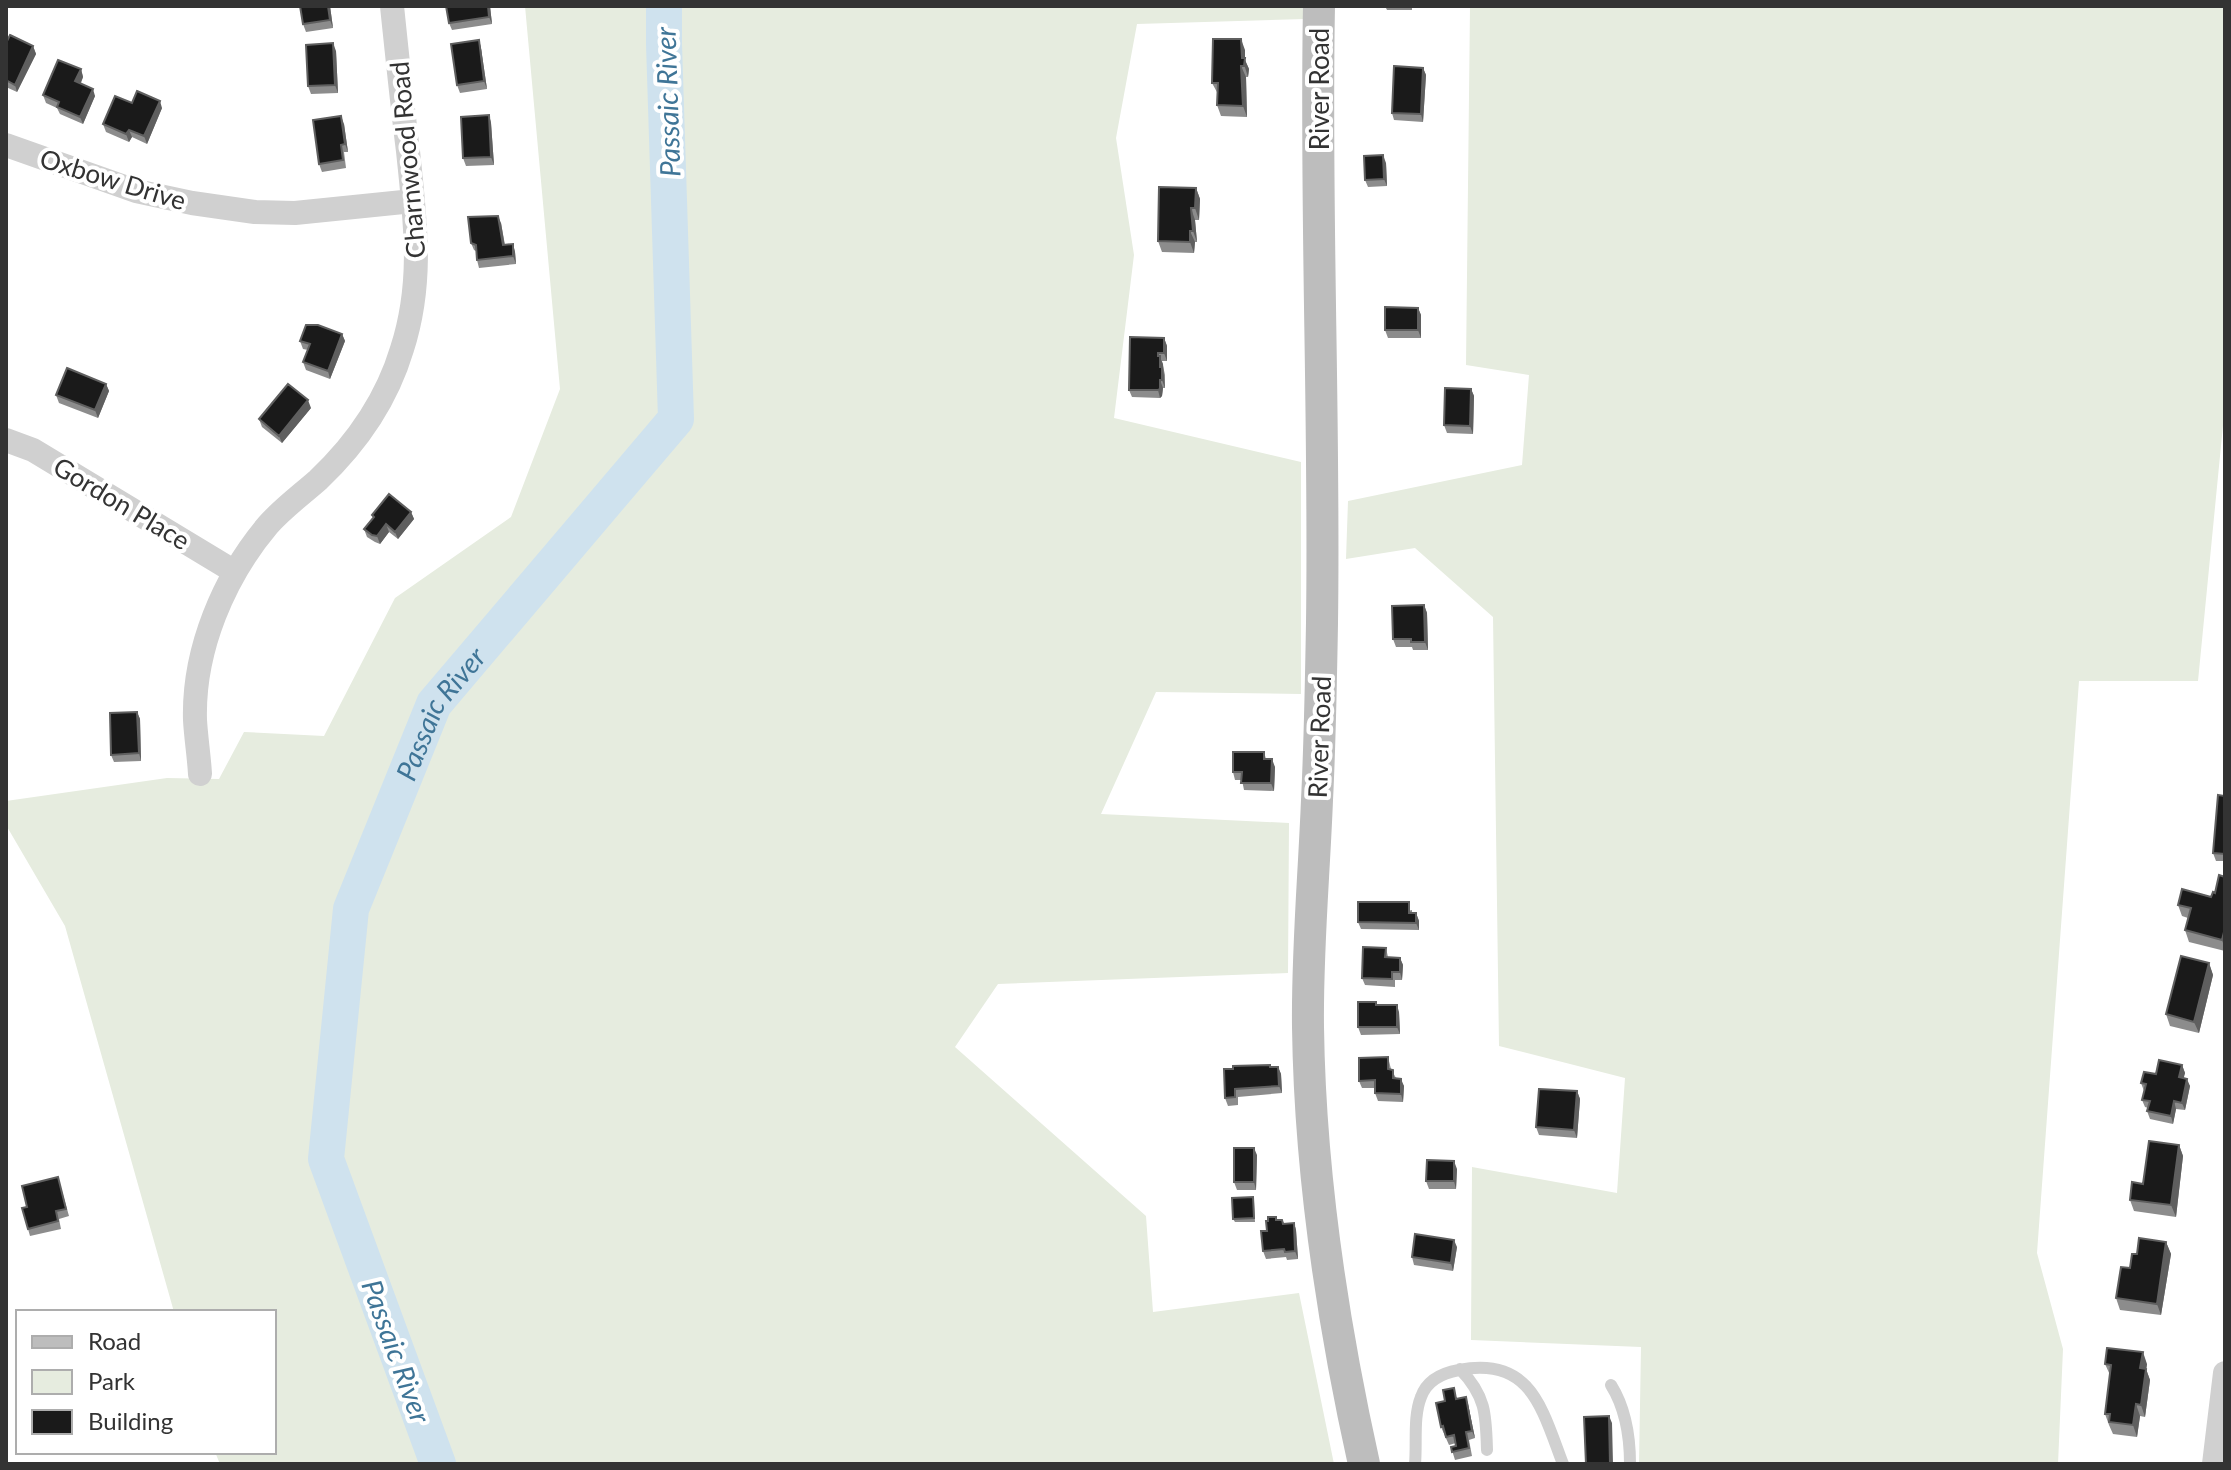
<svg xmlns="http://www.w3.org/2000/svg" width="2231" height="1470" font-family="Lato,sans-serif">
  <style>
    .green { fill: #e6ecdf }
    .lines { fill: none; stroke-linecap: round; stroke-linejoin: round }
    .river { stroke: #cfe2ee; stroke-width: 36 }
    .lane { stroke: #d0d0d0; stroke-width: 12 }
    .street { stroke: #d0d0d0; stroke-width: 24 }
    .secondary { stroke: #bdbdbd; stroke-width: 32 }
    .wall { fill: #8c8c8c }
    .shaded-wall { fill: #5f5f5f }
    .building { fill: #1a1a1a; stroke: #5f5f5f; stroke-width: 2 }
    .labels { text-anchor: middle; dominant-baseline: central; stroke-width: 8; stroke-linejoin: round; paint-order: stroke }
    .street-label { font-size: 26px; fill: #333; stroke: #fff }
    .water-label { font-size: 28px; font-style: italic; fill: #3f7597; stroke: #fff }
  </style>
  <rect width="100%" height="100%" fill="#fff"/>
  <!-- green -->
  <path class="green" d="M525,6H1305V19L1137,24L1116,138L1134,255L1114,418L1301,462V694L1156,692L1101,814L1289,823L1288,973L998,984L955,1047L1146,1216L1153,1312L1299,1293L1334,1464H220L215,1452H274V1312H174L65,926L6,825V801L167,778L219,779L244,732L324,736L395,598L511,517L560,389Z
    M1470,6H2225V405L2198,681H2079L2037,1253L2063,1349L2058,1464H1639L1641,1347L1471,1340L1472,1167L1617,1193L1625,1078L1499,1046L1493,617L1415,548L1346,559L1348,501L1522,465L1529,375L1466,365Z"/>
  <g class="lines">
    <!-- river -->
    <path class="river" id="s1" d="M438,1464L326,1159L351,909L434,704L676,419L664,44V6"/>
    <!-- lane -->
    <path class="lane" d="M1460,1369C1486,1396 1486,1415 1487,1450
      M1611,1385C1626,1409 1630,1436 1630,1464
      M1415,1464C1417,1443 1413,1417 1421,1397C1427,1380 1442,1373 1459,1370C1531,1356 1542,1409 1563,1464"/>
    <!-- street -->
    <path class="street" d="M6,145L136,191L192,203L255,212L295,213L413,201
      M6,440L33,450L235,572
      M200,774C199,756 196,738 195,720C193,650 224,577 268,525C283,508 301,495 318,480C356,444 387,399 402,349C424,281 415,220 408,151C402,103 397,54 392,6
      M2214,1464L2225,1373"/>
    <!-- secondary -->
    <path class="secondary" d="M1319,6C1315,212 1325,418 1322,623C1321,682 1320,741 1317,800C1314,876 1307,951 1308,1027C1310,1175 1332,1320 1364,1464"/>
  </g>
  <!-- wall -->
  <path class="wall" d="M330,6L333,28L306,32L303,24Z
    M446,6H490L492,24L452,30L449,23Z
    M1385,6H1412V10H1387Z
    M479,40L481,48L487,89L460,93L457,85Z
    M6,43L33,46L36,54L17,92L6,87Z
    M1245,50V60L1249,69L1248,77H1246L1247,117L1221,116L1217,105L1218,94L1212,83Z
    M336,51L338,93L311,94L308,86Z
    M1423,68L1426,75L1423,122L1394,120L1392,113Z
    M81,69L83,77L81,83L95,96L83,124L60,114L57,108L46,103L43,95Z
    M132,103L162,108L147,144L132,137L129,142L106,132L103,124Z
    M489,115L491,123L494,165L466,166L463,158Z
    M344,124L348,152H344L346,168L322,172L319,164Z
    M1386,163L1387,186L1368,187L1365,180Z
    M1196,188L1200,199L1199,220H1195L1197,242H1195L1194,253L1162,252L1158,241Z
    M501,223L505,245L513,244L515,252L516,264L479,268L477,260L476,251L474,250L471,243Z
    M1418,308L1421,315V338H1388L1385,330Z
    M342,334L345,341L330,379L306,370L303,362L308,350L303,349L300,341Z
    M1164,338L1167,346V361H1162L1165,375V388H1163L1162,396L1160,398L1132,397L1129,390Z
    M106,384L109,391L98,418L59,403L56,395Z
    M1471,389L1474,396L1473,434L1447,433L1444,425Z
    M311,408L282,443L262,427L259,419Z
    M411,512L414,519L398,539L389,532L380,544L375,542L367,537L364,529L373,518L372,515Z
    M1424,605L1427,613L1428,650H1413L1412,647H1396L1393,639Z
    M137,712L140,719L141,761L114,762L111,755Z
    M1264,752L1266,759L1275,767L1274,791L1244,790L1242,780H1235L1233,772Z
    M2225,796V861H2216L2213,853Z
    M2225,877V951L2189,942L2185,930L2188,918L2182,916L2178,905L2211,897Z
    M1412,910V913H1416L1419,921V930L1361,929L1358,922Z
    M1386,948L1388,957L1400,958L1403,965L1402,980H1395V987L1365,985L1362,978Z
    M2209,963L2213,975L2199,1033L2170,1026L2166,1014Z
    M1376,1002L1377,1005L1399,1012L1400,1034L1361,1035L1358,1027Z
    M1388,1057L1391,1069L1396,1078L1404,1086L1403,1102L1378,1101L1375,1093V1088H1362L1359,1081Z
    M1270,1065L1271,1067H1278L1281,1074L1282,1093L1238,1097V1105L1228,1106L1225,1098L1224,1069Z
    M2182,1065L2185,1073L2183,1078L2190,1086L2185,1110L2176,1109L2173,1124L2150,1119L2147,1111L2148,1108L2145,1107L2142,1100L2144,1091L2141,1083L2156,1074Z
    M1577,1091L1580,1099L1577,1138L1539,1135L1536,1127Z
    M2179,1145L2183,1156L2176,1217L2134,1211L2130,1200Z
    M1257,1155L1256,1190H1237L1234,1182Z
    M1457,1169L1456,1189H1429L1426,1181Z
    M58,1177L69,1216L59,1219L61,1229L30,1236L28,1229L27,1207Z
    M1253,1197L1254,1201L1255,1222H1235L1233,1219Z
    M1276,1217L1277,1220H1282L1284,1223H1294L1296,1230L1298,1259L1287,1260L1286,1257L1266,1259L1263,1251L1268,1221Z
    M2166,1242L2171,1254L2161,1315L2120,1310L2116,1298L2137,1254Z
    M1457,1247L1453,1271L1414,1265L1412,1257Z
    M2105,1364H2147L2146,1369L2150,1380L2145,1417L2140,1416L2137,1437L2113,1434L2109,1425L2105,1414L2110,1375Z
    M1457,1398L1468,1404L1475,1438L1469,1440L1472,1456L1455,1460L1451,1447L1456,1446V1443L1449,1445L1441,1427Z"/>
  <!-- shaded-wall -->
  <path class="shaded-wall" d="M328,6H330L333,28L330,20Z
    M488,6H490L492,24L489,17Z
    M1241,39L1245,50V60L1249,69L1248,77L1242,58Z
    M479,40L481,48L487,89L484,81Z
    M333,43L336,51L338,93L335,85Z
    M33,46L36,54L17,92L15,85Z
    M1241,66L1246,77L1247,117L1243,106Z
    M1423,68L1426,75L1423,122L1421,114Z
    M81,69L83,77L78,89L75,81Z
    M93,89L95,96L83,124L80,117Z
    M160,101L162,108L147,144L144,136Z
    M489,115L491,123L494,165L491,157Z
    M341,116L344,124L348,152L345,144Z
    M129,130L132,137L129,142L126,134Z
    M1383,155L1386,163L1387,186L1384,179Z
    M1196,188L1200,199L1199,220L1195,208Z
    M1191,208L1195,220L1197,242L1193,231Z
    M498,216L501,223L506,253L503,245Z
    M1190,231L1195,242L1194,253L1190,242Z
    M513,244L515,252L516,264L513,256Z
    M1418,308L1421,315V338L1418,330Z
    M342,334L345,341L330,379L328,371Z
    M1164,338L1167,346V361L1164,353Z
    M1158,353L1163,364L1165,388L1162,380Z
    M1160,380L1163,388L1162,396L1160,398L1158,390Z
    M106,384L109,391L98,418L95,410Z
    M1471,389L1474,396L1473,434L1470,426Z
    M308,400L311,408L282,443L279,436Z
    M411,512L414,519L398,539L395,532Z
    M386,524L389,532L380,544L377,536Z
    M1424,605L1427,613L1428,650L1425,642Z
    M137,712L140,719L141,761L139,753Z
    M1272,759L1275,767L1274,791L1271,783Z
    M1416,913L1419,921V930L1416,923Z
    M2225,928V949L2222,940Z
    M1400,958L1403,965L1402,980L1400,972Z
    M2209,963L2213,975L2199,1033L2194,1022Z
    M1397,1005L1399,1012L1400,1034L1397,1027Z
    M2182,1065L2185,1073L2182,1085L2179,1077Z
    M1278,1067L1281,1074L1282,1093L1279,1086Z
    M1401,1079L1404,1086L1403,1102L1401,1094Z
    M2187,1079L2190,1086L2185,1110L2182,1103Z
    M1577,1091L1580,1099L1577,1138L1574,1130Z
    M2174,1101L2176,1109L2173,1124L2171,1116Z
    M2179,1145L2183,1156L2176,1217L2171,1205Z
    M1254,1148L1257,1155L1256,1190L1254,1182Z
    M1454,1161L1457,1169L1456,1189L1454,1181Z
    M1294,1223L1296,1230L1298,1259L1295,1251Z
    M1454,1240L1457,1247L1453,1271L1451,1263Z
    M2166,1242L2171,1254L2161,1315L2157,1304Z
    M2143,1352L2147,1364L2145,1379L2140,1368Z
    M2146,1369L2150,1380L2145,1417L2141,1405Z
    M1466,1397L1468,1404L1475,1438L1472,1431Z
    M2136,1404L2140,1416L2137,1437L2133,1425Z
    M1609,1416L1612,1423L1613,1464H1610Z"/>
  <!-- building -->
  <path class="building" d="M300,6H328L330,20L303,24Z
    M446,6H488L489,17L449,23Z
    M10,35L33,46L15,85L6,80V43Z
    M1213,39H1241L1242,58H1245L1244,66H1241L1243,106L1217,105L1218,83H1212Z
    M479,40L484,81L457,85L451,44Z
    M333,43L335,85L308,86L306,45Z
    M58,60L81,69L75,81L93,89L80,117L57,107L59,102L43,95Z
    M1394,66L1423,68L1421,114L1392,113Z
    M137,91L160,101L144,136L129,130L126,134L103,124L115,96L132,103Z
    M489,115L491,157L463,158L461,117Z
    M341,116L345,144L341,145L343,160L319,164L313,120Z
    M1383,155L1384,179L1365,180L1364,156Z
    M1159,187L1196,188L1195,208H1191L1193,231H1190V242L1158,241Z
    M498,216L503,245L513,244V256L477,260L476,245L471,243L468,217Z
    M1385,307L1418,308V330H1385Z
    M306,325H318L342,334L328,371L303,362L310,344L300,341Z
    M1130,337L1164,338V353H1158V356H1160V367H1162V380H1160V389L1158,390H1129Z
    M67,368L106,384L95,410L56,395Z
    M288,384L308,400L279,436L259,419Z
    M1445,388L1471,389L1470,426L1444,425Z
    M389,494L411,512L395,532L386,524L377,536L372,535L364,529L374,517L372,515Z
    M1424,605L1425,642H1411V639H1393L1392,606Z
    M137,712L139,753L111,755L110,713Z
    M1233,752H1264V759H1272L1271,783H1241L1242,772H1233Z
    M2218,795L2225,796V854L2213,853Z
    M2219,875L2225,877V928L2222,940L2185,930L2191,908L2178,905L2182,889L2211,897L2213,892L2215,893Z
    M1358,902H1409V913H1416V923L1358,922Z
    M1363,947L1386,948L1385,957L1400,958V972H1392V979L1362,978Z
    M2181,956L2209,963L2194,1022L2166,1014Z
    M1358,1002H1376V1005H1397V1027H1358Z
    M1388,1057V1069L1393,1070V1078L1401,1079V1094L1375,1093V1080L1359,1081V1058Z
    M2159,1060L2182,1065L2179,1077L2187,1079L2182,1103L2174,1101L2171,1116L2147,1111L2150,1101L2142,1100L2146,1084L2141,1083L2144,1072L2156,1074Z
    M1270,1065V1067H1278L1279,1086L1235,1089V1097L1225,1098L1224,1069H1233V1066Z
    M1539,1089L1577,1091L1574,1130L1536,1127Z
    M2149,1141L2179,1145L2171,1205L2130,1200L2132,1182L2143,1184Z
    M1234,1148H1254V1182H1234Z
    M1427,1160L1454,1161V1181H1426Z
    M58,1177L66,1209L56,1211L58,1221L28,1229L22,1208L27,1207L22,1186Z
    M1253,1197L1254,1218L1233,1219L1232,1198Z
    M1268,1217H1276V1220H1282L1283,1224L1294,1223L1295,1251L1285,1252L1284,1249L1263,1251L1261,1231H1267L1266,1221H1268Z
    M1415,1234L1454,1240L1451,1263L1412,1257Z
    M2139,1238L2166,1242L2157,1304L2116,1298L2121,1267L2130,1268L2132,1254H2137Z
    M2107,1348L2143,1352L2140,1368L2146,1369L2141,1405L2136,1404L2133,1425L2109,1422L2110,1414H2105L2111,1365L2105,1364Z
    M1454,1388L1456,1399L1466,1397L1472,1431L1466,1432L1469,1448L1452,1452L1451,1447L1456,1446L1454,1435L1446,1437L1443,1426L1441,1427L1436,1403L1445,1401L1443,1390Z
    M1609,1416L1610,1464H1586L1584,1417Z"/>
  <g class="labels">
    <!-- street labels -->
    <g class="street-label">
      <text transform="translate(1319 89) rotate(-90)">River Road</text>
      <text transform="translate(407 160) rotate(-95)">Charnwood Road</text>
      <text transform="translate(113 179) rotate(17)">Oxbow Drive</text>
      <text transform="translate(122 503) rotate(31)">Gordon Place</text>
      <text transform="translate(1319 737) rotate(-88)">River Road</text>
    </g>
    <!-- water labels -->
    <g class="water-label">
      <text transform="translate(667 102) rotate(-92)">Passaic River</text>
      <text stroke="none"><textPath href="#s1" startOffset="792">Passaic River</textPath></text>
      <text transform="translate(397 1351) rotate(70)">Passaic River</text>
    </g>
  </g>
  <!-- border -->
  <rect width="2231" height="1470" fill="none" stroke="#333333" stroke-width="16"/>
  <!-- legend -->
  <rect x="16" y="1310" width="260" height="144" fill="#ffffff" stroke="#adadad" stroke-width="2"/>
  <rect x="32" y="1336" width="40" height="12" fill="#bdbdbd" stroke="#adadad" stroke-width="2"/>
  <text x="88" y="1350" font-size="24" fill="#333333">Road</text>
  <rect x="32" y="1370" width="40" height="24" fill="#e6ecdf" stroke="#adadad" stroke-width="2"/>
  <text x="88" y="1390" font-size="24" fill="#333333">Park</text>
  <rect x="32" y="1410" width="40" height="24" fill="#1a1a1a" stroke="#adadad" stroke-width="2"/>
  <text x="88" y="1430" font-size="24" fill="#333333">Building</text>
</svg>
